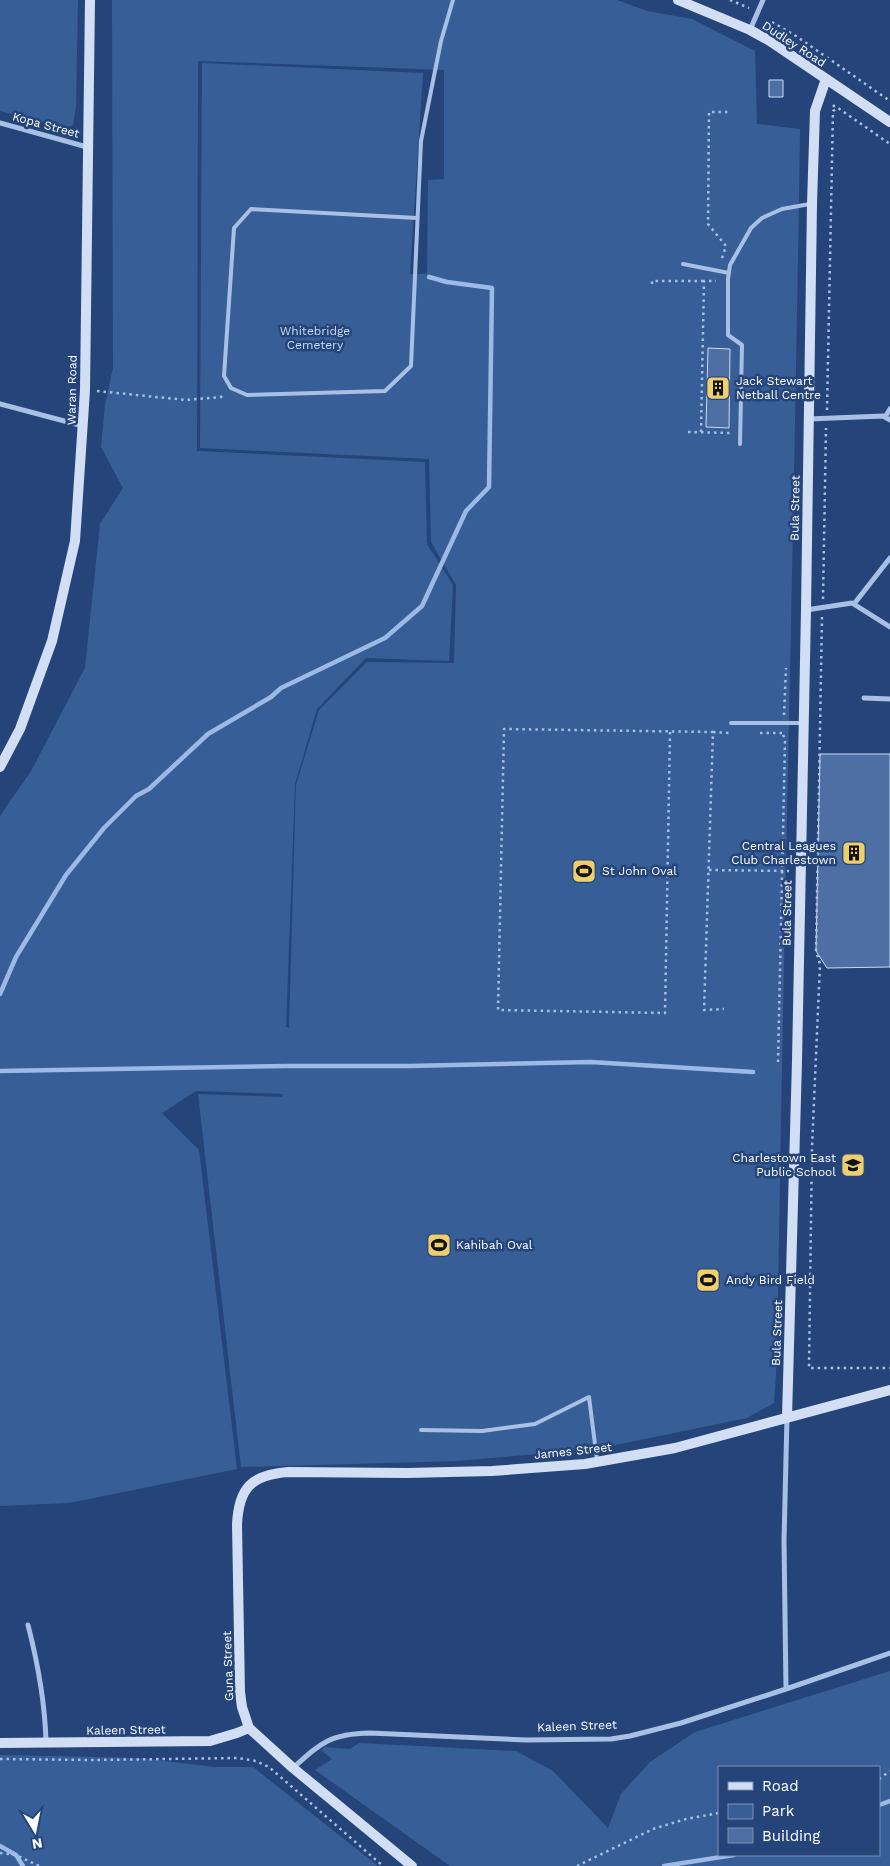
<svg xmlns="http://www.w3.org/2000/svg" width="890" height="1866" font-family="'Work Sans',sans-serif">
  <style>
    .green { fill: #385e98; fill-rule: evenodd }
    .lines { fill: none; stroke-linecap: round; stroke-linejoin: round }
    .stream { stroke: #9cbae5; stroke-width: 4.5 }
    .building { fill: #4d6fa3; stroke: #cadbf4 }
    .path { stroke: #a8c0e4; stroke-width: 2.5; stroke-dasharray: 2.5 4; stroke-linecap: butt }
    .lane { stroke: #a8c0e4; stroke-width: 4 }
    .street { stroke: #a8c0e4; stroke-width: 5 }
    .secondary { stroke: #d1def4; stroke-width: 10 }
    .labels { text-anchor: middle; dominant-baseline: central; stroke-width: 5; stroke-linejoin: round; paint-order: stroke }
    .street-label { font-size: 12px; fill: #fff; stroke: #25457a }
    .park-label { font-size: 12px; fill: #cadbf4; stroke: #25457a }
    .poi-label { font-size: 12px; fill: #fff; stroke: #25457a; text-anchor: start }
  </style>
  <rect width="100%" height="100%" fill="#25457a"/>
  <!-- green -->
  <path class="green" d="M0,0H78L76,106L73,125L65,128L0,111Z
    M112,0H617L647,11L692,19L755,51L757,124L800,129C794,539 783,950 777,1360L774,1403L747,1418L596,1449L457,1461L241,1467L198,1094L282,1097L283,1094L196,1091L162,1113L199,1150L237,1469L69,1503L0,1506V816L31,771L85,668L100,524L123,488L101,447L105,405L113,368ZM198,61L444,70V179L428,180L427,274H410L423,73L202,63L200,448L429,459L431,542L456,585L454,663L367,662L319,710L296,785L289,1028L286,1027L295,784L317,709L366,658L449,661L453,585L427,544L425,462L197,451Z
    M890,1671V1866H450L315,1770L332,1759L321,1750L325,1747L350,1749L359,1743L516,1751L553,1771L608,1828L621,1794L650,1762L695,1732ZM879,1767V1855H719V1767Z
    M0,1755L139,1758L214,1767H253L378,1866H0Z"/>
  <g class="lines">
    <!-- stream -->
    <path class="stream" d="M0,994L16,957L66,875L104,828L136,796L149,789L208,734L271,697L281,688L385,638L422,606L466,511L489,487L492,288L447,282L429,277
      M0,1071L286,1066H409L591,1062L753,1072
      M879,1805L890,1801
      M0,1846L16,1855L23,1866
      M664,1866L734,1855"/>
  </g>
  <!-- building -->
  <path class="building" d="M769,80H783V97H769Z
    M708,348L730,349L729,428L706,427Z
    M820,754H890V967L827,968L816,951Z"/>
  <g class="lines">
    <!-- path -->
    <path class="path" d="M730,0L749,8
      M772,22L796,36L890,101
      M833,105L837,109
      M722,258L726,246L708,224L709,112H729
      M652,284V281H704
      M97,391L186,400L221,397L224,394
      M827,410L833,111L838,108L890,144
      M688,432L732,433
      M701,432L704,281H716
      M823,599L826,428
      M822,617L816,951L820,964L812,1147L809,1368H890
      M784,715L786,668
      M670,732L665,1013L498,1010L504,729L713,732L704,1010L724,1009
      M713,732L729,733
      M760,733H783
      M709,870L789,871
      M778,1062L785,741L783,734
      M0,1759L94,1760L238,1758L256,1761L269,1767L383,1866
      M879,1779L890,1771
      M0,1853L16,1855L39,1866
      M577,1866L653,1829L686,1819L719,1813"/>
    <!-- lane -->
    <path class="lane" d="M417,218L251,209L234,228L224,376L231,388L247,395L385,391L411,366L421,141L441,41L453,0
      M683,264L729,273
      M740,444L742,345L728,335V279L730,265L751,228L762,218L782,209L810,204
      M731,723H803
      M421,1430L482,1431L535,1424L589,1397L597,1460"/>
    <!-- street -->
    <path class="street" d="M750,30L763,0
      M0,123L87,147
      M0,404L83,426
      M885,417L890,409
      M809,419L883,416L890,420
      M854,604L890,558
      M806,610L852,603L890,627
      M864,698L890,699
      M28,1625C38,1664 45,1702 46,1742
      M786,1689L784,1541L787,1417
      M293,1768C322,1742 330,1734 370,1733L526,1740L611,1739L630,1736L681,1723L786,1689L890,1653"/>
    <!-- secondary -->
    <path class="secondary" d="M678,0L750,30L770,41L890,122
      M0,767L20,729L52,641L75,541L85,390L90,0
      M787,1417L797,1061L806,610L812,204L815,111L826,79
      M0,1743L210,1741L237,1733L249,1728
      M412,1866L293,1768L249,1728L242,1707L240,1692L237,1524C239,1487 252,1475 288,1472L407,1473L492,1471L585,1464L675,1448L890,1390"/>
  </g>
  <!-- icons -->
  <defs>
    <g id="building-square" transform="scale(1.25)"><rect x="-9" y="-9" width="18" height="18" rx="4" fill="#eecf6c" stroke="#25457a"/><path d="M-4-6H4V6H1V3H-1V6H-4ZM-2.5-4.3h1.7v1.8h-1.7ZM.8-4.3h1.7v1.8H.8ZM-2.5-1h1.7V.8h-1.7ZM.8-1h1.7V.8H.8Z" fill="#111"/></g>
    <g id="stadium-square" transform="scale(1.25)"><rect x="-9" y="-9" width="18" height="18" rx="4" fill="#eecf6c" stroke="#25457a"/><path d="M0-5a6.5 5 0 1 0 0 10a6.5 5 0 1 0 0-10ZM-3.5-1.8h7v3.6h-7Z" fill="#111"/></g>
    <g id="school-square" transform="scale(1.25)"><rect x="-9" y="-9" width="18" height="18" rx="4" fill="#eecf6c" stroke="#25457a"/><path d="M0-5L7-2L0 1L-7-2ZM-4 1L0 2.5L4 1V4Q0 6-4 4Z" fill="#111"/></g>
  </defs>
  <g fill-rule="evenodd">
    <use href="#building-square" x="718" y="388"/>
    <use href="#building-square" x="854" y="853"/>
    <use href="#stadium-square" x="584" y="871"/>
    <use href="#school-square" x="853" y="1165"/>
    <use href="#stadium-square" x="439" y="1245"/>
    <use href="#stadium-square" x="708" y="1280"/>
  </g>
  <g class="labels">
    <!-- street labels -->
    <g class="street-label">
      <text transform="translate(794 44) rotate(33)">Dudley Road</text>
      <text transform="translate(46 125) rotate(15)">Kopa Street</text>
      <text transform="translate(72 390) rotate(-89)">Waran Road</text>
      <text transform="translate(795 508) rotate(-89)">Bula Street</text>
      <text transform="translate(787 913) rotate(-89)">Bula Street</text>
      <text transform="translate(777 1333) rotate(-88)">Bula Street</text>
      <text transform="translate(573 1451) rotate(-6)">James Street</text>
      <text transform="translate(228 1666) rotate(-92)">Guna Street</text>
      <text transform="translate(577 1726) rotate(-2)">Kaleen Street</text>
      <text transform="translate(126 1730) rotate(-1)">Kaleen Street</text>
    </g>
    <!-- park labels -->
    <g class="park-label">
      <text x="315" y="331">Whitebridge<tspan x="315" dy="14">Cemetery</tspan></text>
    </g>
    <!-- poi labels -->
    <g class="poi-label">
      <text x="736" y="381">Jack Stewart<tspan x="736" dy="14">Netball Centre</tspan></text>
      <text x="836" y="846" text-anchor="end">Central Leagues<tspan x="836" dy="14">Club Charlestown</tspan></text>
      <text x="602" y="871">St John Oval</text>
      <text x="836" y="1158" text-anchor="end">Charlestown East<tspan x="836" dy="14">Public School</tspan></text>
      <text x="456" y="1245">Kahibah Oval</text>
      <text x="726" y="1280">Andy Bird Field</text>
    </g>
  </g>
  <!-- legend -->
  <rect x="718" y="1766" width="162" height="90" fill="#25457a" stroke="#7c8faf"/>
  <rect x="728" y="1782" width="25" height="8" fill="#d1def4" stroke="#7c8faf"/>
  <text x="762" y="1791" font-size="15" fill="#ffffff">Road</text>
  <rect x="728" y="1804" width="25" height="15" fill="#385e98" stroke="#7c8faf"/>
  <text x="762" y="1816" font-size="15" fill="#ffffff">Park</text>
  <rect x="728" y="1828" width="25" height="15" fill="#4d6fa3" stroke="#7c8faf"/>
  <text x="762" y="1841" font-size="15" fill="#ffffff">Building</text>
  <!-- north arrow -->
  <g transform="translate(35 1831) rotate(170)" stroke="#25457a" stroke-width="4" paint-order="stroke">
  <path d="M0-4L9 19L0 12L-9 19Z" fill="#ffffff"/>
  <text y="-8" font-size="14" font-weight="bold" text-anchor="middle" fill="#ffffff">N</text>
  </g>
</svg>
